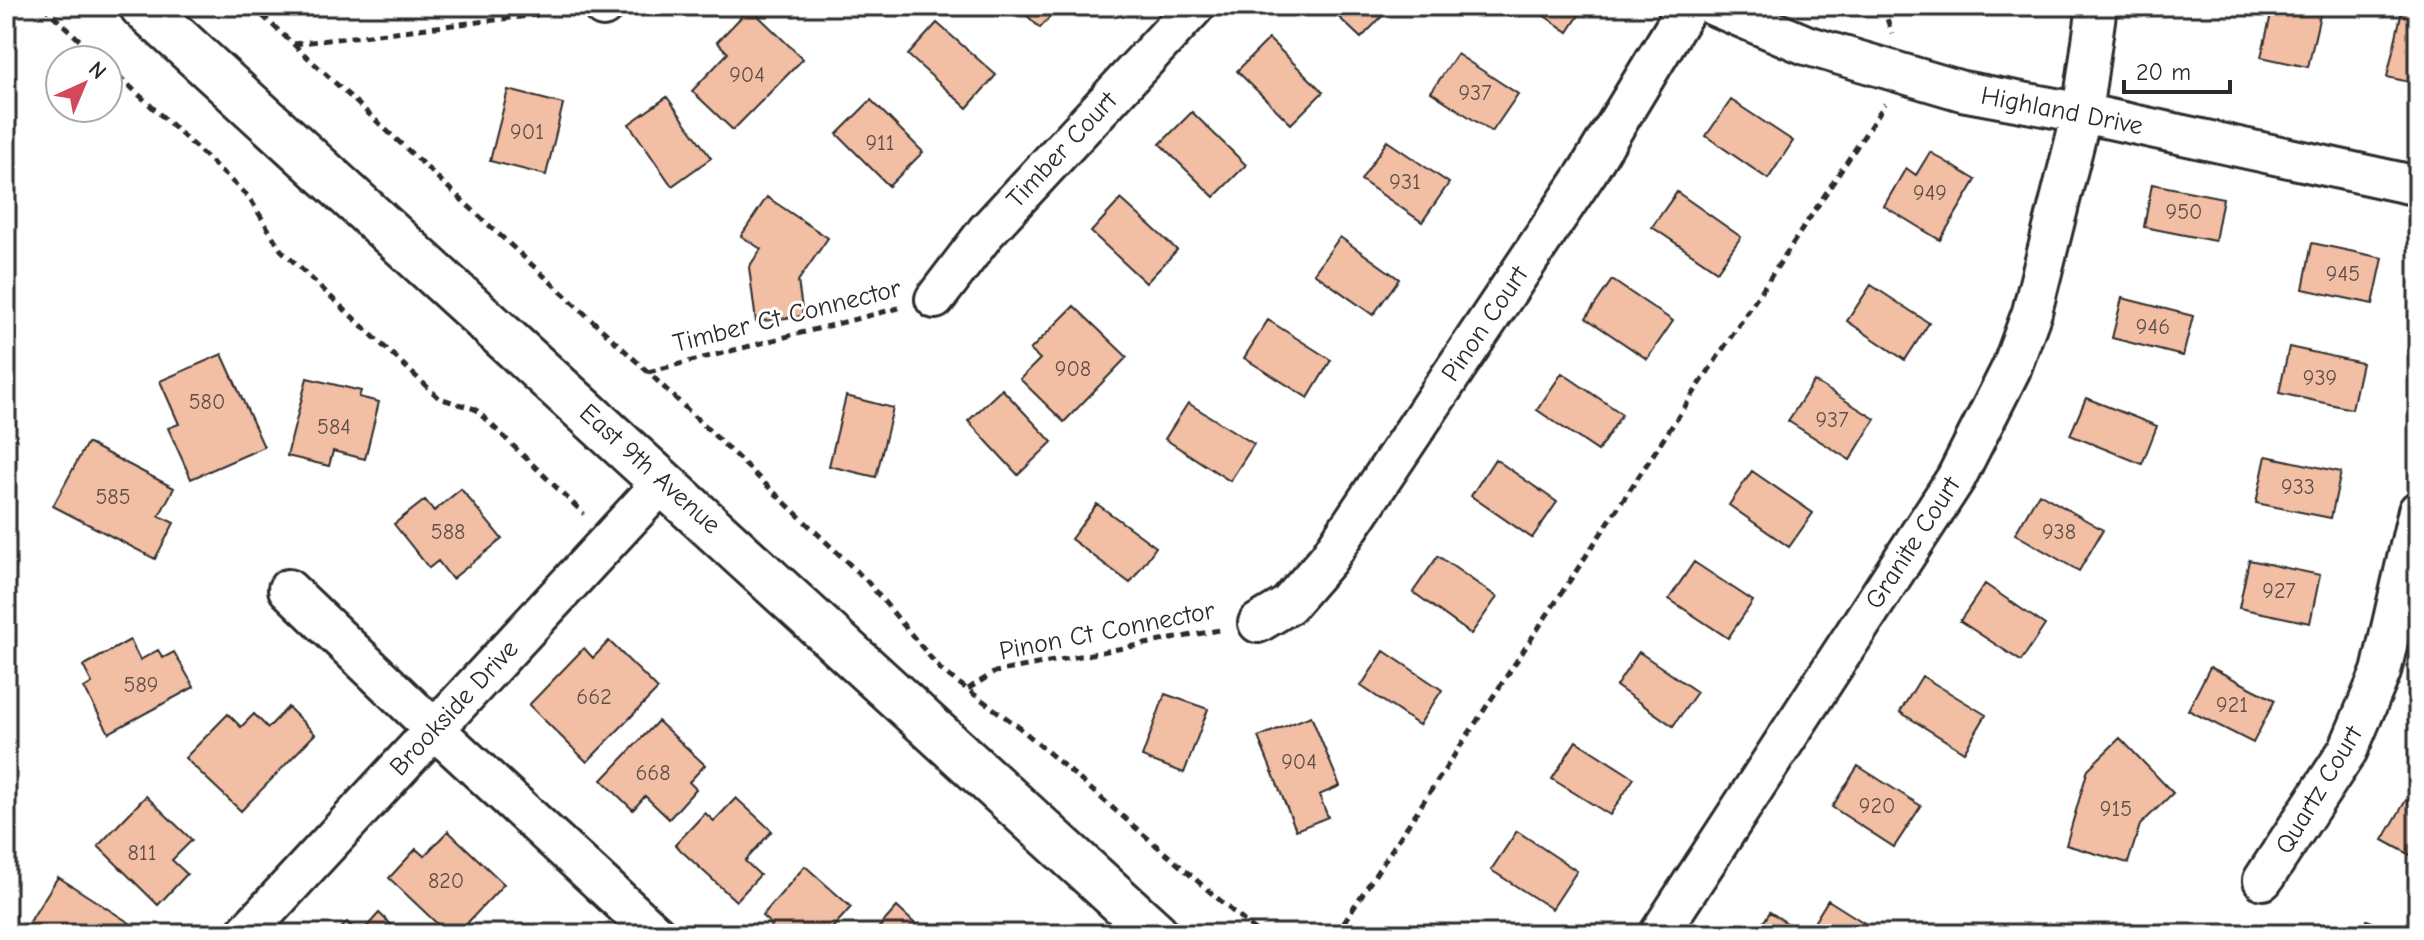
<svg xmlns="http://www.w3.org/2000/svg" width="2424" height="940" font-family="'Comic Neue',sans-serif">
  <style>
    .building { fill: #f3bfa4; stroke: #2b2b2b; stroke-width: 2 }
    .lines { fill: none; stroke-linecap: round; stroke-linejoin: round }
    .minor-casing { stroke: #2b2b2b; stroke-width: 44 }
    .major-casing { stroke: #2b2b2b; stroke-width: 50 }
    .path { stroke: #2b2b2b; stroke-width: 5; stroke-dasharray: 8 6; stroke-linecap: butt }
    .minor { stroke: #fff; stroke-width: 38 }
    .major { stroke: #fff; stroke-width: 44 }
    .labels { text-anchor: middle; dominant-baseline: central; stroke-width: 6; stroke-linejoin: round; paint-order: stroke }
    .number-label { font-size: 22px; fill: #5d5049 }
    .street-label { font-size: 26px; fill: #2b2b2b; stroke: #fff }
  </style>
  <rect width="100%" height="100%" fill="#fff"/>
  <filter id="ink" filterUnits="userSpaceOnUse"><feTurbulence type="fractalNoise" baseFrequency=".0125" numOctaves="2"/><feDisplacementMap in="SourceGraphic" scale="16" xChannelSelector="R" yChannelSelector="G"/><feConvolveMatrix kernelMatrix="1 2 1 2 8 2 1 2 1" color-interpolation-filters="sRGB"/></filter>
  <g filter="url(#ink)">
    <!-- building -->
    <path class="building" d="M1017,6H1060L1040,28Z
      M1327,6H1390L1391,7L1361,38Z
      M1530,6H1585L1568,32Z
      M2273,6H2322L2308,67L2261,57Z
      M2403,6H2418V84L2387,77Z
      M750,8L803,59L733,130L692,91L728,53L717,42Z
      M937,23L996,75L967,108L908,55Z
      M1269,39L1323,92L1291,124L1237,71Z
      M1457,54L1518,94L1492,132L1431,92Z
      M508,90L563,104L546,175L490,161Z
      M667,97L711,158L672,186L629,124Z
      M871,100L923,152L889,186L837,134Z
      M1731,100L1793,141L1768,179L1706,136Z
      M1192,112L1246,165L1214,197L1160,144Z
      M1387,141L1449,183L1422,222L1361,180Z
      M1930,152L1976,180L1940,240L1884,206L1906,168L1916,175Z
      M2152,184L2223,198L2215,241L2144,227Z
      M1677,192L1741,237L1717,271L1652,227Z
      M767,197L828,238L798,281L803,316L756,322L749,267L761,249L741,236Z
      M1121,199L1177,250L1146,283L1091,232Z
      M1340,237L1399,279L1373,315L1314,273Z
      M2312,243L2383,258L2373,304L2303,289Z
      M1612,280L1673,321L1647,359L1586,318Z
      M1871,285L1929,323L1905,360L1847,321Z
      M2122,298L2193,316L2183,356L2112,338Z
      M1074,306L1127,357L1064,422L1020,379L1040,359L1030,350Z
      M1268,320L1331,360L1308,398L1244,358Z
      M2289,347L2362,363L2352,409L2279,393Z
      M222,354L264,447L191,479L168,428L179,424L160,381Z
      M1562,373L1622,414L1598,451L1537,410Z
      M307,378L361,391L359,397L379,402L365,459L333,451L329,466L287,456Z
      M1814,381L1875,419L1850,460L1788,421Z
      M1002,389L1052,442L1018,475L968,421Z
      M846,396L893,408L876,477L829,466Z
      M2086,398L2157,426L2142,464L2070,435Z
      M1188,403L1254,444L1230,481L1165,439Z
      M87,443L174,488L159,516L174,523L155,559L53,506Z
      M2266,456L2341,472L2331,518L2256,503Z
      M1495,459L1557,502L1532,538L1471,496Z
      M1752,471L1813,513L1789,547L1729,505Z
      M461,489L502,539L452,579L438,561L429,568L394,524L425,500L434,511Z
      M2039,493L2103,530L2079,571L2015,534Z
      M1097,504L1156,547L1130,583L1071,539Z
      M1438,556L1497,597L1471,634L1413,592Z
      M2249,560L2320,575L2310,623L2239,608Z
      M1694,562L1753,601L1728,638L1669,599Z
      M1985,584L2045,625L2021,661L1960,621Z
      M130,640L140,660L158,650L163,658L174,652L194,687L109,733L84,688L92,683L83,666Z
      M609,641L658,689L587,762L529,705L584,648L593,658Z
      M1384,651L1442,690L1419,725L1361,686Z
      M1639,652L1697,692L1673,726L1616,686Z
      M2210,667L2275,700L2253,743L2188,710Z
      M1922,676L1986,715L1964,752L1900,712Z
      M1165,694L1208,709L1184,773L1142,757Z
      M288,707L315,734L241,811L185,758L228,714L241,727L254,714L268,728Z
      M1311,716L1340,786L1319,795L1328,817L1296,830L1258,737Z
      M658,721L705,765L689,782L696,789L669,819L645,796L633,810L602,780Z
      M2120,738L2173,793L2140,825L2128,863L2066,845L2088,769Z
      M1576,741L1634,778L1610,815L1552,779Z
      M1858,766L1921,806L1894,847L1832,807Z
      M146,796L192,840L172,860L187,874L158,905L98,846Z
      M736,798L772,831L745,861L760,875L736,901L675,845L705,813L714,821Z
      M2406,800L2418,807V859L2383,840Z
      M448,831L504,884L457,934H448L389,878L416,849L424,856Z
      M1517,831L1577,871L1552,909L1491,870Z
      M805,866L851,907L827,934H767L765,933L772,925L762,916Z
      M58,877L139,929L135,934H22Z
      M1828,900L1866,924L1860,934H1807Z
      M897,907L926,934H873Z
      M1770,912L1804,934H1756Z
      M379,913L401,934H336L347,922L360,934Z
      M2367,920L2401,934H2362Z"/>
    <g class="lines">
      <!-- minor casing -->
      <g class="minor-casing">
        <path id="minor" d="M1714,6L1806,45L1962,91L2082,113L2418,186
          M603,7L604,6
          M935,299L986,232L1195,6
          M288,589L434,729L656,934
          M1258,623L1288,605L1328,559L1588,171L1688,6
          M2263,880L2348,750L2381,672L2418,511
          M245,934L663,482
          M1659,934L1956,478L2011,369L2032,312L2082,113L2097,6"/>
      </g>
      <!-- major casing -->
      <g class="major-casing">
        <path id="major" d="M142,6L1156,934"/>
      </g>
      <!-- path -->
      <path class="path" d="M43,6L101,60
        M252,6L648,372L866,580L941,670L1020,728L1259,934
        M1883,6L1892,34
        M294,44L570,11
        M108,66L249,197L281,250L439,398L475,409L584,514
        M648,372L899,308
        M968,689L995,672L1225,629
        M1336,934L1885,104"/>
      <!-- minor -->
      <use href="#minor" class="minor"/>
      <!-- major -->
      <use href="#major" class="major"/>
    </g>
  </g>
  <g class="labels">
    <!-- number labels -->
    <g class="number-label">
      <text x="747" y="75">904</text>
      <text x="1475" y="93">937</text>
      <text x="527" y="132">901</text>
      <text x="880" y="143">911</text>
      <text x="1405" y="182">931</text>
      <text x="1930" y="193">949</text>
      <text x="2184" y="212">950</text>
      <text x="2343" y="274">945</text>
      <text x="2153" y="327">946</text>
      <text x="1073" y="369">908</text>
      <text x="2320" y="378">939</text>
      <text x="207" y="402">580</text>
      <text x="1832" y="420">937</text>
      <text x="334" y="427">584</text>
      <text x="2298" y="487">933</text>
      <text x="113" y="497">585</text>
      <text x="448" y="532">588</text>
      <text x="2059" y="532">938</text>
      <text x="2279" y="591">927</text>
      <text x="141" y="685">589</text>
      <text x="594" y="697">662</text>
      <text x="2232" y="705">921</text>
      <text x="1299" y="762">904</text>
      <text x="653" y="773">668</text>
      <text x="1877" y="806">920</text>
      <text x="2116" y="809">915</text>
      <text x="142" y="853">811</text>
      <text x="446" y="881">820</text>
    </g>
    <!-- street labels -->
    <g class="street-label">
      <text transform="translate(2062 111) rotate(11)">Highland Drive</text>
      <text transform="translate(1062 150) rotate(-47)">Timber Court</text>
      <text transform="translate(787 316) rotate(-14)">Timber Ct Connector</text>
      <text transform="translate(1485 324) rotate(-56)">Pinon Court</text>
      <text transform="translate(650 469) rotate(42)">East 9th Avenue</text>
      <text transform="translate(1913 543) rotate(-57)">Granite Court</text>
      <text transform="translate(1107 631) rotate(-11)">Pinon Ct Connector</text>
      <text transform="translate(454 708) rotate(-47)">Brookside Drive</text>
      <text transform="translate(2319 790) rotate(-59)">Quartz Court</text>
    </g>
  </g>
  <!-- margin -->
  <rect width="2424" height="940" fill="none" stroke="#fff" stroke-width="32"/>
  <rect x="16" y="16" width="2392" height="908" fill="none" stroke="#2b2b2b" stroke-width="3" filter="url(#ink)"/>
  <!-- north arrow -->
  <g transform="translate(84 84) rotate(44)"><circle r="38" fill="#ffffff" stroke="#aaaaaa" stroke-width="2"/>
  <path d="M0-6L14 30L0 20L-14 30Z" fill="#d1495b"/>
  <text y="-12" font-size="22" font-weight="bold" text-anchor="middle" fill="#2b2b2b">N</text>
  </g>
  <!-- scale -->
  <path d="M2124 80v12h106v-12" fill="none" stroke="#2b2b2b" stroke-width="4"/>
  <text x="2136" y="80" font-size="24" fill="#2b2b2b" stroke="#ffffff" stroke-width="6" paint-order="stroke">20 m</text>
</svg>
